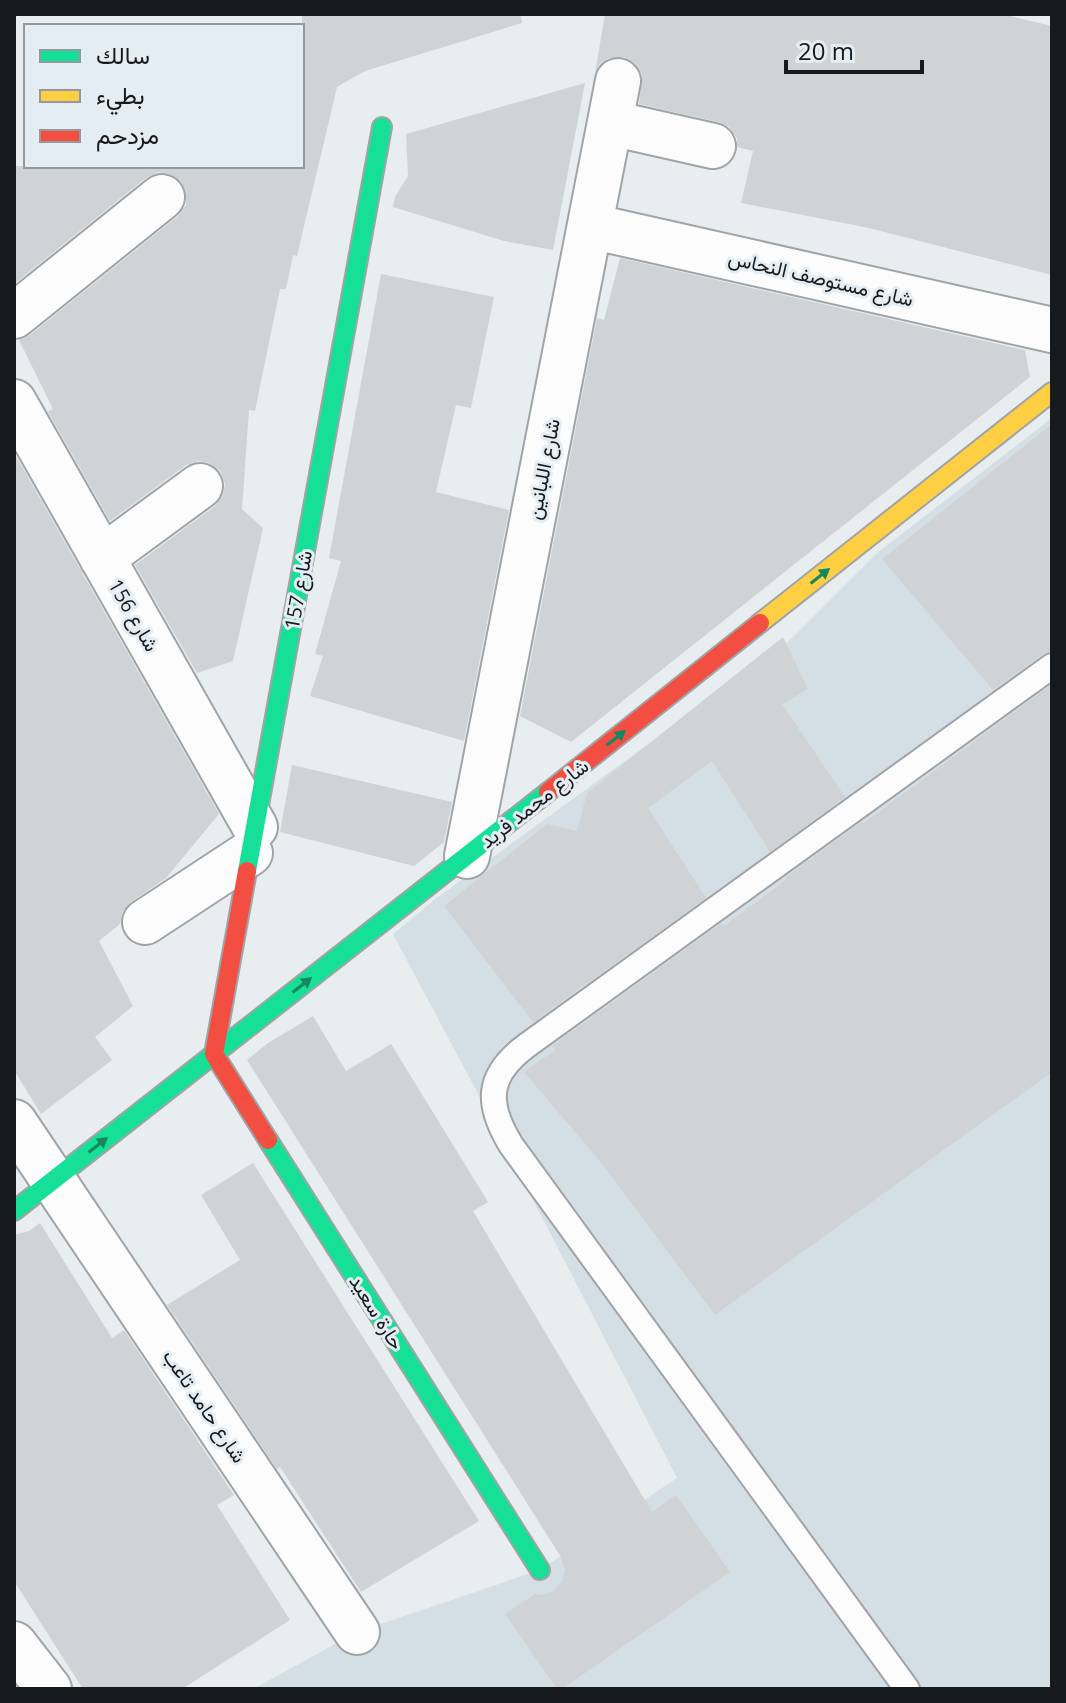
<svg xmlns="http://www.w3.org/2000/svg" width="1066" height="1703" font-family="'Open Sans',Vazirmatn,sans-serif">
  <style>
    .built { fill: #d4dee5 }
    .building { fill: #cfd3d5 }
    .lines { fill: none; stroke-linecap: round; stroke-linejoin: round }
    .lane-casing { stroke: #a0a4a6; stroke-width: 28 }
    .street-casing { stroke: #a0a4a6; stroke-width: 48 }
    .fast-casing { stroke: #a0a4a6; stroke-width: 22 }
    .slow-casing { stroke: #a0a4a6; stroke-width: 22 }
    .jam-casing { stroke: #a0a4a6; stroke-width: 22 }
    .lane { stroke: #fcfcfd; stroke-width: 24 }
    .street { stroke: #fcfcfd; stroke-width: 44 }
    .fast { stroke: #16e098; stroke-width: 18 }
    .slow { stroke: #ffcf43; stroke-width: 18 }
    .jam { stroke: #f24e42; stroke-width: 18 }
    .oneway { fill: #168760 }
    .labels { text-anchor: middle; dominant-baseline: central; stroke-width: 6; stroke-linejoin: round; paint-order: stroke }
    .street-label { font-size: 20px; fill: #171a1c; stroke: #e5edf4 }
  </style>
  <rect width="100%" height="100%" fill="#e8edf0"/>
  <!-- built -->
  <path class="built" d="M1052,418V1689H253L357,1632L540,1570L677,1478L475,1088L393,934L438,897L786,644L877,553Z"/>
  <!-- building -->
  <path class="building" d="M302,14H520L522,23L365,71L337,87L297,256L293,255L286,289H280L255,411L249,410L242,509L263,528L233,661L197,673L135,565L215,506L223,495L225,484L221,472L209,463L198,461L186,465L110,521L48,412L53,409L19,340L30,335L178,216L186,205V192L181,181L170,174L159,172L147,177L14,284V166H302Z
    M605,14H1001L1052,26V275L869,228L741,203L753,151L737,147V138L729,127L718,122L639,104L642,74L635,63L624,57L609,58L600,64L595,73Z
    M585,83L553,250L504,241L393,207L395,197L408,176L406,134Z
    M620,258L1025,350L1030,377L571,742L520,716L597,318L604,320Z
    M381,274L494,297L471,408L456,405L436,492L509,510L464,741L310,696L323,656L315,654L341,561L329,558Z
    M1052,424V651L1043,654L993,690L882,559Z
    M16,456L219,814L166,878L131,902L122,912L120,924L99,941L133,1006L95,1037L112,1060L41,1114L14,1070Z
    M783,637L808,689L782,704L845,797L770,852L712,761L648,808L706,898L533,1022L444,906L547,824L577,831L587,793Z
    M1052,684V1072L715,1315L599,1160L524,1072L555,1050L552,1046L722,923L724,926L787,879L786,877L862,822L864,823Z
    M292,765L452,802L444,842L414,866L280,832Z
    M313,1016L346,1071L391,1044L488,1202L473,1211L652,1512L676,1495L730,1572L562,1689H557L505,1614L535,1594L542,1595L554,1591L562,1581L565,1570L561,1557L247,1060L268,1043Z
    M253,1163L479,1521L361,1592L280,1467L277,1469L167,1305L240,1260L201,1195Z
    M40,1223L112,1338L124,1330L234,1495L217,1505L290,1620L182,1689H83L14,1581V1235L29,1231Z"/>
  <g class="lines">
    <!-- lane casing -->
    <g class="lane-casing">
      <path id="lane" d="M907,1689L511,1145C486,1104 486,1076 526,1046L1052,666"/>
    </g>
    <!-- street casing -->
    <g class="street-casing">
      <path id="street" d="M611,123L713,146
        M590,226L1052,330
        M14,316L162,197
        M14,402L255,827
        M102,558L200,486
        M467,856L618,81
        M145,922L250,853
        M14,1122L357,1632
        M14,1644L49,1689"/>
    </g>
    <!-- fast casing -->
    <g class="fast-casing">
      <path id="fast" d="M247,871L382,127
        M268,1140L540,1570
        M14,1211L548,792"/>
    </g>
    <!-- slow casing -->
    <g class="slow-casing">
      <path id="slow" d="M760,623L1052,392"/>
    </g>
    <!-- jam casing -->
    <g class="jam-casing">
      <path id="jam" d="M548,792L760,623
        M247,871L214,1054L268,1140"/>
    </g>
    <!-- lane -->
    <use href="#lane" class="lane"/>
    <!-- street -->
    <use href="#street" class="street"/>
    <!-- fast -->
    <use href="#fast" class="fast"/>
    <!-- slow -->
    <use href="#slow" class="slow"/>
    <!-- jam -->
    <use href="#jam" class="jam"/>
  </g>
  <!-- one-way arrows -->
  <defs><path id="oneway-solid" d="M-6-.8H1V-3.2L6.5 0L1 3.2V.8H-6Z" transform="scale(2)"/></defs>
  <g class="oneway">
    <use href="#oneway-solid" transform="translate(820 576) rotate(-38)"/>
    <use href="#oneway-solid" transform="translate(616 738) rotate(-38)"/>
    <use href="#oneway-solid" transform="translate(302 985) rotate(-38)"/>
    <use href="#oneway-solid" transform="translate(98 1145) rotate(-38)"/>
  </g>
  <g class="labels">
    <!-- street labels -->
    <g class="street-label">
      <text transform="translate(821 278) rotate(13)">شارع مستوصف النحاس</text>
      <text transform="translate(543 469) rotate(-79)">شارع اللبانين</text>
      <text transform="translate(298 590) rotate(-80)">شارع 157</text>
      <text transform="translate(134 615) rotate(60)">شارع 156</text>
      <text transform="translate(534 803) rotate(-38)">شارع محمد فريد</text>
      <text transform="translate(377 1312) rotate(58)">حارة سعيد</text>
      <text transform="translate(205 1406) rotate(56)">شارع حامد تاعب</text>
    </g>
  </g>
  <!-- border -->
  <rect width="1066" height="1703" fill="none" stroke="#171a1c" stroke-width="32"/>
  <!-- legend -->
  <rect x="24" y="24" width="280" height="144" fill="#e5edf4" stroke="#93999e" stroke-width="2"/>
  <rect x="40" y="50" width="40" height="12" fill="#16e098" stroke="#93999e" stroke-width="2"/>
  <text x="96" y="64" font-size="24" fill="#171a1c">سالك</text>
  <rect x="40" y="90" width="40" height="12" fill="#ffcf43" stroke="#93999e" stroke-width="2"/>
  <text x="96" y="104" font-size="24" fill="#171a1c">بطيء</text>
  <rect x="40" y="130" width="40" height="12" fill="#f24e42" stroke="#93999e" stroke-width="2"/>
  <text x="96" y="144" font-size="24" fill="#171a1c">مزدحم</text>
  <!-- scale -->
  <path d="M786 60v12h136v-12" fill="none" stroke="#171a1c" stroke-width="4"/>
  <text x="798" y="60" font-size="24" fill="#171a1c" stroke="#e5edf4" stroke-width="6" paint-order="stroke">20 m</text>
</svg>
